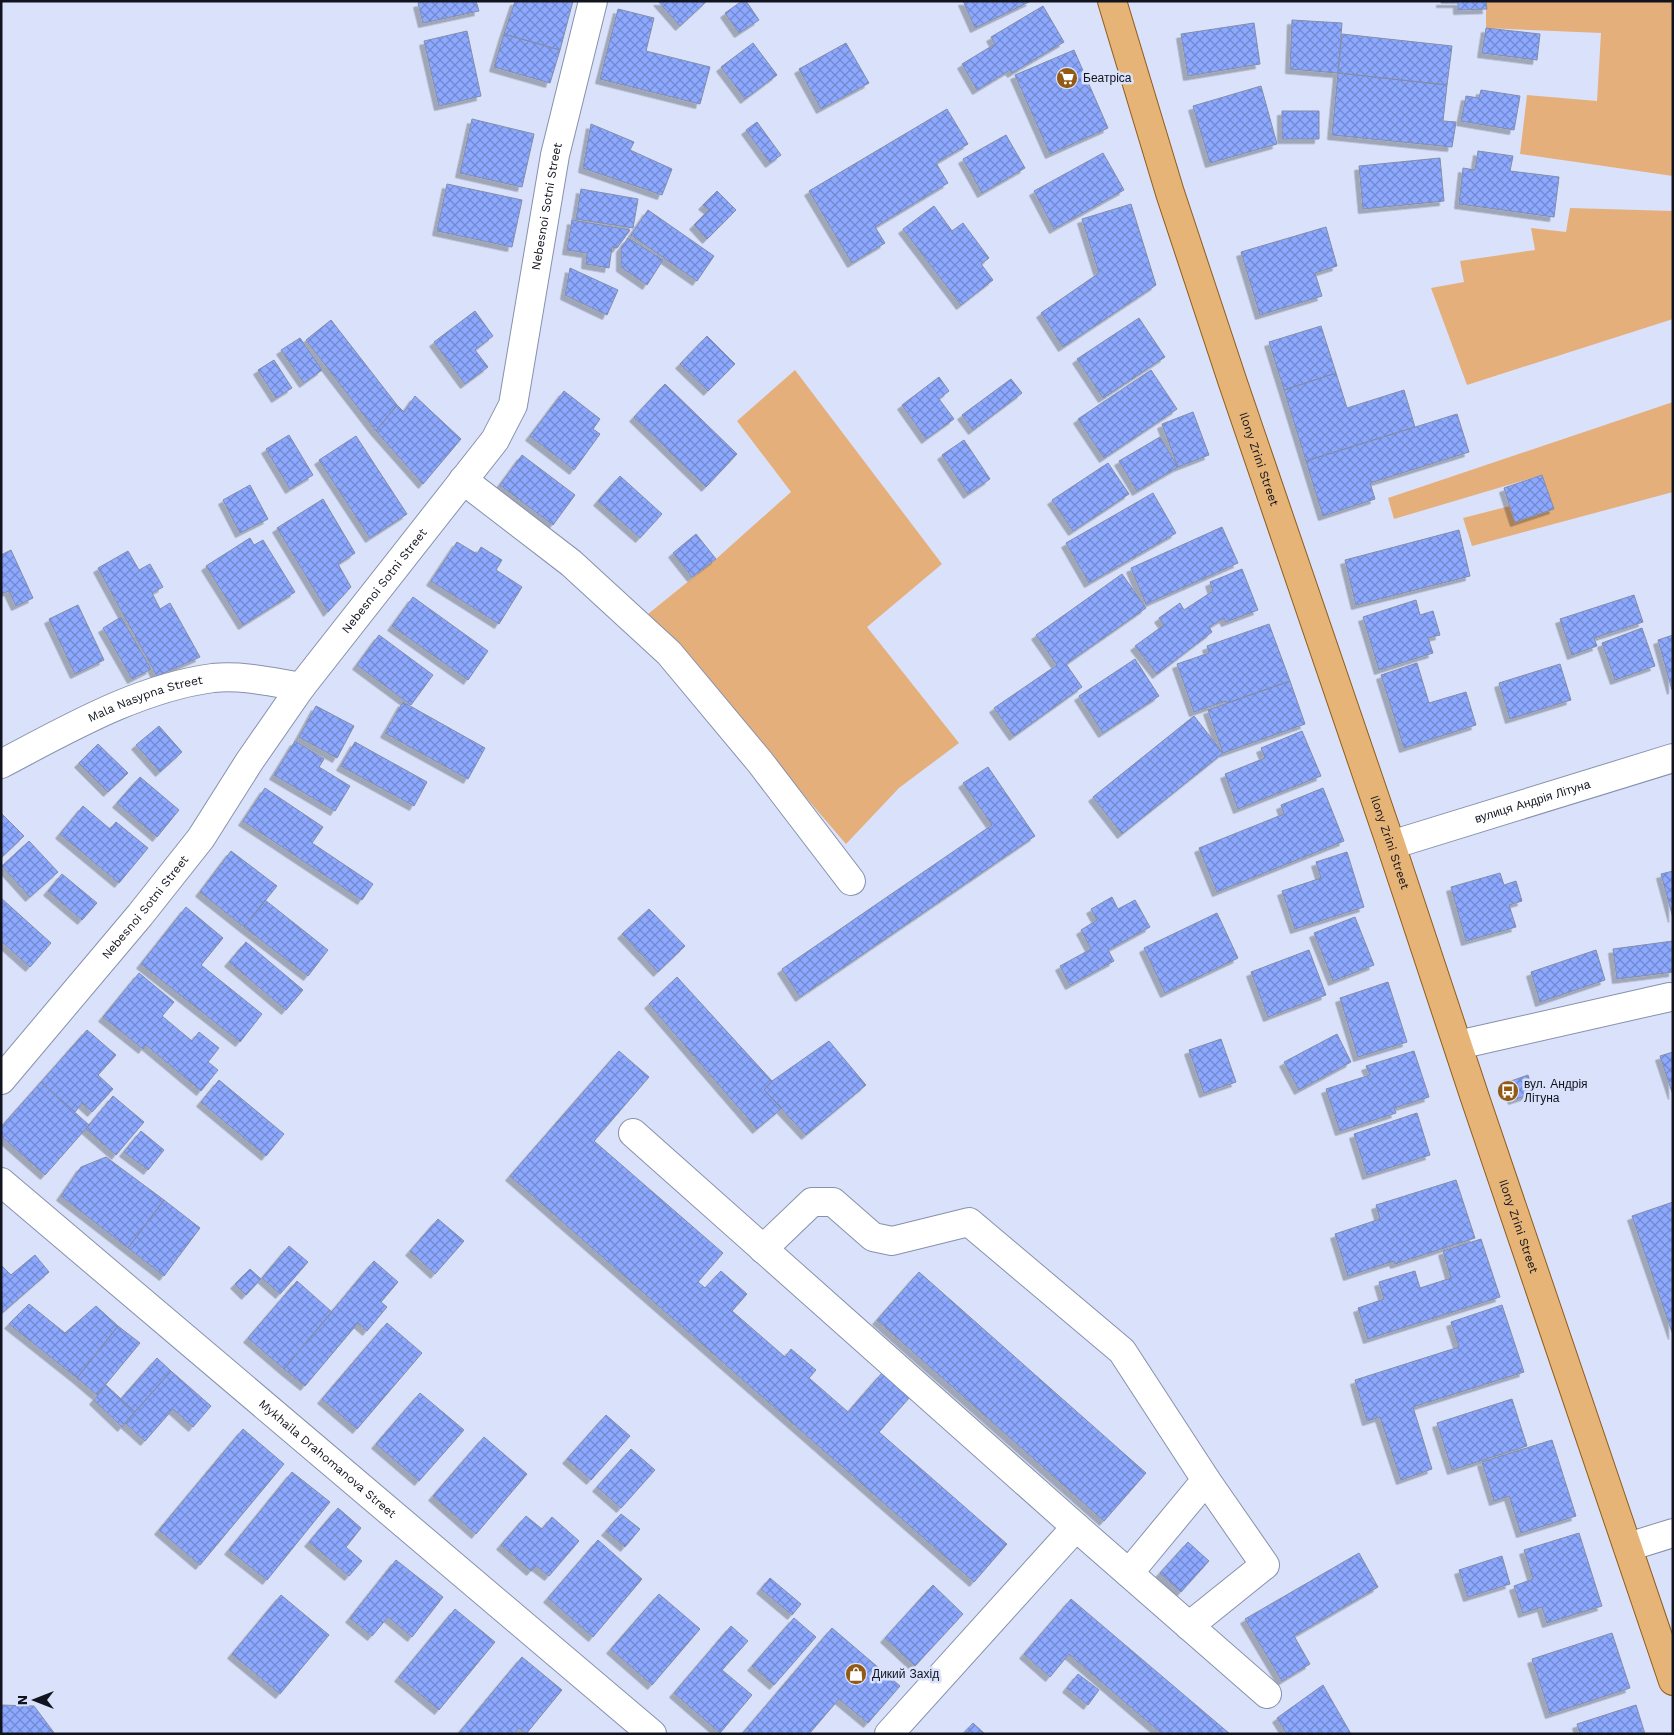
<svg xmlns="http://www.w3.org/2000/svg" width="1674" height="1735" font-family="'Work Sans',sans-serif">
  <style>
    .green { fill: #e5af7c }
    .building { fill: url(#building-cross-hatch); stroke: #838da9; filter: url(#shadow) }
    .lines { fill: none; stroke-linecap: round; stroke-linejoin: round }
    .minor-casing { stroke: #8791ac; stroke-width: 30 }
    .major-casing { stroke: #915c1b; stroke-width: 30 }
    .minor { stroke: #fff; stroke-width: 28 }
    .major { stroke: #e6b476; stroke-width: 28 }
    .labels { text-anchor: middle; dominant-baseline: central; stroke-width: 5; stroke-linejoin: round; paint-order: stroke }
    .poi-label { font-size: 12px; fill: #11141e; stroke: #d9e2fa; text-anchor: start }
    .street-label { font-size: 12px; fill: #11141e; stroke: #d9e2fa }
  </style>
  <defs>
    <pattern id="building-cross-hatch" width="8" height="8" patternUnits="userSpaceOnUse" patternTransform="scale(1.25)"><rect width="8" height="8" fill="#8da9ff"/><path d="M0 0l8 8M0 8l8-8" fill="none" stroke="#7288ce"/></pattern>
    <filter id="shadow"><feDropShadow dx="-4.5" dy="4.5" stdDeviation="0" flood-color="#0004"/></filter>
  </defs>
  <rect width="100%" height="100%" fill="#d9e2fa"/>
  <!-- green -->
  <path class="green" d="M1486,1H1673V176L1520,154L1527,95L1597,101L1601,33L1486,28Z
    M1570,208L1673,211V319L1467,385L1431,288L1464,282L1460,261L1535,250L1531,228L1566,232Z
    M795,370L942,564L867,627L959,743L899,788L846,844L648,614L716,559L791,492L737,421Z
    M1673,402V492L1472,546L1463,518L1549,496L1542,475L1394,519L1388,498Z"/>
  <!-- building -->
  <path class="building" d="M428,1H476L479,11L423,23L418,3Z
    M515,1H573L560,50L504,34Z
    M658,1H707L680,26Z
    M742,1H746L759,20L739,33L725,13Z
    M963,1H1031L975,28Z
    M1441,1H1486L1487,9L1458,10V3H1441Z
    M1043,6L1064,42L1012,73L1010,70L977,90L962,64L995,44L991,37Z
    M618,9L654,18L646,51L710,67L700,104L600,79Z
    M1292,20L1342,23L1338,73L1290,69Z
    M1254,23L1260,64L1188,76L1181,34Z
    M1486,28L1540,34L1537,60L1482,53Z
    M467,31L481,96L439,106L424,41Z
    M504,34L560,50L550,83L494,67Z
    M1342,34L1452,46L1447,85L1338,73Z
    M753,43L777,75L745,99L721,67Z
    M846,43L869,83L821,109L799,69Z
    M1074,50L1108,128L1050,154L1015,75Z
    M1338,73L1447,85L1443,121L1456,122L1452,147L1332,135Z
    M1261,86L1277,144L1210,163L1193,106Z
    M1481,90L1520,96L1514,130L1461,121L1466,96L1479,98Z
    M947,109L968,144L936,163L948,183L875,227L885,243L852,263L809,191Z
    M1282,111H1319V139H1282Z
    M472,119L534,134L522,187L460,173Z
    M757,122L781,155L770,163L746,130Z
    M591,124L634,142L630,150L672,169L662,195L583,168Z
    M1006,135L1025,168L982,193L963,159Z
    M1478,151L1513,156L1510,171L1559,177L1554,217L1459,204L1463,168L1475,170Z
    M1103,153L1124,190L1054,229L1034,191Z
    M1440,158L1444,201L1363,209L1359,166Z
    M447,184L522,200L512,247L437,231Z
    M581,189L638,199L633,228L576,219Z
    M717,191L736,210L707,239L694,225L709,210L703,205Z
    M1131,204L1156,285L1063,347L1041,313L1099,273L1082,219Z
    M934,206L952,231L963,223L989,258L981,264L993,280L961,305L903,229Z
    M648,210L714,256L697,281L631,235Z
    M572,220L630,230L617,248L612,247L609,268L586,264L587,253L567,250Z
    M1326,227L1337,266L1315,273L1322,296L1260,315L1241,252Z
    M628,238L663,260L647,285L621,267V248Z
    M570,268L618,290L607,315L565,295Z
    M475,311L493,336L475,350L488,367L465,384L434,342Z
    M1139,318L1165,357L1103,398L1077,359Z
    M331,320L397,405L376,431L306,340Z
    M1321,326L1336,373L1284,390L1269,342Z
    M707,336L735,364L708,391L680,364Z
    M300,338L322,370L304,383L281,350Z
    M274,360L292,388L276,398L258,370Z
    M1151,370L1177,409L1104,458L1078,419Z
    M1336,373L1347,408L1404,390L1415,427L1306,461L1284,390Z
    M939,377L949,391L939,399L954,419L926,439L902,405Z
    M1011,379L1022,393L973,430L962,415Z
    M665,384L737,454L706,487L634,417Z
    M564,391L600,419L593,429L600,434L574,470L530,436Z
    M415,396L461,439L423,484L376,431L397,405L404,412Z
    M1193,412L1209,455L1178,467L1162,424Z
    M1457,414L1469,452L1370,483L1375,499L1323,516L1306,461Z
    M289,435L313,475L290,489L266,449Z
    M356,436L407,514L370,538L319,460Z
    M1160,437L1178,467L1137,491L1119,461Z
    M964,440L990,479L968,494L942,455Z
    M522,455L575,495L553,525L500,485Z
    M1108,463L1129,494L1073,531L1052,500Z
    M1542,475L1554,509L1515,522L1504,488Z
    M620,476L662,514L640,538L598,501Z
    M250,485L268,519L240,533L223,500Z
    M1153,493L1176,533L1089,583L1066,543Z
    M323,499L355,553L338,564L351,587L328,612L277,528Z
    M1222,527L1238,563L1146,604L1131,568Z
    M1459,530L1470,576L1356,605L1345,560Z
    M696,534L716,559L692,577L673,553Z
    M250,538L254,545L263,540L295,592L243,625L206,566Z
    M457,542L477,554L481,547L502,560L496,570L522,587L499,624L431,581Z
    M11,550L33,598L16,606L9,591L1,594V555Z
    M128,551L139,570L150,564L163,587L152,593L160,609L170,603L200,657L157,676L98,568Z
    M1242,569L1258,610L1226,622L1224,618L1209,627L1212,632L1157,674L1135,646L1164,625L1159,618L1180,603L1184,610L1213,591L1210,582Z
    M1122,574L1146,608L1066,664L1082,687L1014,736L994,708L1057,665L1036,635Z
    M1634,595L1643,622L1594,638L1597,646L1572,655L1560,619Z
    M413,597L488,651L468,680L392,626Z
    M1416,600L1420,615L1433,611L1440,635L1428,638L1433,653L1379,670L1363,617Z
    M78,605L104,660L75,674L49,619Z
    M121,617L151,669L132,679L103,628Z
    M1269,624L1290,681L1227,703L1226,701L1194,712L1177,664L1209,653L1207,646Z
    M1642,628L1655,666L1615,680L1602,643Z
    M379,635L433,675L411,705L357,665Z
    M1673,635V689L1672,690L1658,640Z
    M1135,659L1159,696L1103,733L1079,696Z
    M1417,663L1429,703L1466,692L1476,725L1404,748L1381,675Z
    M1560,664L1571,700L1510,719L1499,683Z
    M1290,681L1305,724L1223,753L1208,710Z
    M403,702L485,748L468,779L385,733Z
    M316,706L354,726L337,758L299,737Z
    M1194,716L1223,753L1122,834L1093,797Z
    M159,726L182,752L160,772L136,745Z
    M1302,731L1321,776L1238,809L1225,774L1265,758L1261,748Z
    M295,741L324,759L319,767L350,786L335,811L274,775Z
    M355,742L427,782L414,806L341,766Z
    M98,744L128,773L108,792L79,763Z
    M988,767L1035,836L800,997L782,969L992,825L963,783Z
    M140,777L179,810L157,837L117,803Z
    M265,788L323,827L312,843L373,884L362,900L243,821Z
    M1323,788L1344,841L1217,892L1199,848L1284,814L1281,805Z
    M83,806L110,829L116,822L148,848L119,883L60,834Z
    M1,813L24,836L1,858Z
    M29,841L58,872L30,897L2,866Z
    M231,851L277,886L244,927L200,892Z
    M1347,852L1364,907L1295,929L1282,891L1321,878L1316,862Z
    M1673,871V918L1661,874Z
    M1500,873L1504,885L1516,881L1522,901L1509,905L1516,927L1466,941L1451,887Z
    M62,874L97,903L82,920L48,891Z
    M1112,897L1118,909L1135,900L1150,927L1108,950L1114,961L1070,985L1060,966L1091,949L1081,930L1097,920L1091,909Z
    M1,898L51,943L30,967L1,941Z
    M265,900L328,950L308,976L244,927Z
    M186,907L223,938L201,965L262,1014L240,1042L141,964Z
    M649,909L685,946L658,972L622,934Z
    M1217,913L1238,958L1165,993L1144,948Z
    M1355,917L1374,965L1333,981L1314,933Z
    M1673,941V972L1617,979L1613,949Z
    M246,942L303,990L286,1010L229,962Z
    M1309,950L1326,995L1268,1017L1251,972Z
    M1596,950L1605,980L1540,1002L1531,972Z
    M139,973L174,1002L162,1016L192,1041L199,1032L219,1048L208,1062L218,1070L201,1091L146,1045L143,1049L103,1017Z
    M677,977L772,1081L764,1090L782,1108L757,1129L649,1004Z
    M1388,982L1407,1042L1358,1057L1340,998Z
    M87,1030L116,1055L98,1075L113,1089L92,1112L82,1103L75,1112L41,1082Z
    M1337,1034L1351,1062L1299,1090L1284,1062Z
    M1221,1039L1236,1082L1204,1093L1189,1050Z
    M829,1041L866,1085L806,1135L764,1090L772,1081Z
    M619,1051L649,1077L594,1141L723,1253L698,1282L705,1288L721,1271L747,1294L732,1311L785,1357L791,1349L816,1370L809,1378L848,1412L882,1373L910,1397L879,1432L1007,1544L974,1582L510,1176Z
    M1414,1051L1429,1097L1394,1108L1396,1113L1340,1131L1326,1089L1370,1075L1366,1066Z
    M1673,1052V1095L1660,1056Z
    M1528,1075L1534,1093L1513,1100L1508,1082Z
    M219,1080L284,1134L266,1156L201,1102Z
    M41,1082L89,1125L45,1175L1,1136V1127Z
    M113,1096L144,1122L116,1155L86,1129Z
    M1417,1113L1430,1155L1367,1175L1354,1134Z
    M141,1131L164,1150L148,1170L124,1152Z
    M106,1157L164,1200L128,1248L61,1196L81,1167Z
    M1456,1180L1475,1238L1395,1264L1394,1261L1348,1276L1335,1234L1380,1219L1376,1205Z
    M164,1200L200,1228L164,1276L128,1248Z
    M1673,1202V1335L1632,1216Z
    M438,1219L464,1241L435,1274L410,1251Z
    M1481,1239L1500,1297L1368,1339L1358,1308L1384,1299L1379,1282L1415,1271L1420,1288L1451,1278L1443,1251Z
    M289,1246L308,1262L280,1294L262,1278Z
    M35,1255L49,1272L2,1313L1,1265L11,1275Z
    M374,1261L398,1282L381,1302L387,1307L367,1331L358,1323L305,1386L284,1369Z
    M250,1269L261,1279L246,1295L235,1284Z
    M919,1272L1146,1473L1104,1521L877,1320Z
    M297,1281L332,1312L284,1369L248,1338Z
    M29,1304L65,1333L96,1306L118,1326L77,1378L9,1324Z
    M1502,1305L1524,1372L1413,1407L1432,1469L1401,1480L1380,1417L1367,1421L1355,1380L1459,1347L1451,1322Z
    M387,1323L422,1353L357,1429L322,1399Z
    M118,1326L140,1343L97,1395L77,1378Z
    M157,1358L171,1371L135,1412L120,1400Z
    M171,1371L211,1406L193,1427L173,1409L145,1441L125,1423Z
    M106,1385L135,1412L122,1427L94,1400Z
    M420,1393L464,1430L419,1481L376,1444Z
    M1512,1399L1527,1446L1452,1470L1437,1423Z
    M606,1415L630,1436L591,1480L567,1459Z
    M243,1429L284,1464L200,1565L159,1530Z
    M484,1437L527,1474L476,1534L433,1496Z
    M1552,1440L1576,1516L1521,1533L1509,1496L1494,1501L1482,1462Z
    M631,1449L655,1470L621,1508L597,1487Z
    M292,1472L330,1502L267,1580L229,1550Z
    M338,1508L361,1528L346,1547L362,1561L349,1576L309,1542Z
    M621,1514L640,1529L625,1547L606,1531Z
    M526,1516L542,1529L552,1517L579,1541L549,1576L536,1566L531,1571L501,1545Z
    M1579,1533L1602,1606L1547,1623L1542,1607L1523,1613L1514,1586L1533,1579L1524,1550Z
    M598,1540L642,1579L593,1637L548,1598Z
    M1188,1542L1209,1561L1181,1592L1160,1573Z
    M1359,1553L1378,1587L1294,1636L1310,1664L1282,1681L1245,1619Z
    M1502,1556L1510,1584L1468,1597L1459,1570Z
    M396,1560L443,1597L412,1637L388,1617L372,1636L350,1618Z
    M770,1578L801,1604L792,1615L761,1589Z
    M933,1585L963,1614L915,1666L885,1638Z
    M659,1594L700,1629L652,1685L611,1649Z
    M281,1595L329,1635L280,1694L232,1654Z
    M1071,1599L1230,1734H1162L1069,1654L1050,1677L1024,1654Z
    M455,1609L495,1642L439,1710L399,1677Z
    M794,1618L816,1637L774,1685L752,1666Z
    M731,1626L748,1641L722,1670L752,1695L720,1733L674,1693Z
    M832,1628L900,1686L868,1723L839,1699L809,1734H742Z
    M1612,1633L1630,1688L1550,1714L1532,1659Z
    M522,1657L562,1690L526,1734L519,1728L514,1734H458Z
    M1078,1674L1099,1690L1088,1705L1067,1688Z
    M1323,1685L1351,1734H1287L1277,1718Z
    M1,1705L34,1706L55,1734H1Z
    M1636,1705L1645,1734H1580L1577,1724Z
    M973,1723L985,1734H963Z"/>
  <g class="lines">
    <!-- minor casing -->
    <g class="minor-casing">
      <g id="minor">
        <path d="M463,480L571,563L669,653L760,762L851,881"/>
        <path id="s1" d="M1,764C68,729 138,688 213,678C242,675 272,682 301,687"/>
        <path id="s2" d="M1391,845L1673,758"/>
        <path d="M1458,1045L1670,997"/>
        <path id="s3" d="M1,1080L140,915L201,838L249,762L301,687L495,440L513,405L555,155L593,1"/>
        <path d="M633,1133L1076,1527L1267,1694"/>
        <path id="s4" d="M1,1182L652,1734"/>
        <path d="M763,1249L812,1202H833L873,1237L892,1241L969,1222L1122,1351L1206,1480"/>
        <path d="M1628,1547L1673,1533"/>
        <path d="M1129,1573L1206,1480L1265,1565L1189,1626"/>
        <path d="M889,1734L1076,1527"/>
      </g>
    </g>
    <!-- major casing -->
    <g class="major-casing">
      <g id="major">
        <path id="s5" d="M1112,1L1170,193L1233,383L1391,845L1475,1098L1673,1681"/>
      </g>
    </g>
    <!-- minor -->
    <use href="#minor" class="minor"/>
    <!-- major -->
    <use href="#major" class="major"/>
  </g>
  <!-- icons -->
  <defs>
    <g id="supermarket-disc" transform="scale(1.125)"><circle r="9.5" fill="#935a16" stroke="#d9e2fa"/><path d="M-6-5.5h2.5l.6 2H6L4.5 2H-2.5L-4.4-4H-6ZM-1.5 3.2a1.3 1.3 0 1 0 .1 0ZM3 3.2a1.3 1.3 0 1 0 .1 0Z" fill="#fff"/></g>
    <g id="bus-disc" transform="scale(1.125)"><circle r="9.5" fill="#935a16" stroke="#d9e2fa"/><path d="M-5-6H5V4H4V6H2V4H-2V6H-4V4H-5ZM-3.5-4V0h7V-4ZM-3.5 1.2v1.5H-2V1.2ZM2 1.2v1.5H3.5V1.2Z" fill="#fff"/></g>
    <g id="shop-disc" transform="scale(1.125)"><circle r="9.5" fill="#935a16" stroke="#d9e2fa"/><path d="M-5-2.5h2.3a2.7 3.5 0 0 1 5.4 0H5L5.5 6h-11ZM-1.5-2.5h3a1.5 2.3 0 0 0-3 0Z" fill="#fff"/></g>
  </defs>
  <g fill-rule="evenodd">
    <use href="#supermarket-disc" x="1067" y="78"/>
    <use href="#bus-disc" x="1508" y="1091"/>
    <use href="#shop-disc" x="856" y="1674"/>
  </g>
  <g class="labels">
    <!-- poi labels -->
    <g class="poi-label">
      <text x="1083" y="78">Беатріса</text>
      <text x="1524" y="1084">вул. Андрія<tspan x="1524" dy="14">Літуна</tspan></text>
      <text x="872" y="1674">Дикий Захід</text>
    </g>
    <!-- street labels -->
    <g class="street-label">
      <text stroke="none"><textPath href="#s3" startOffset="1050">Nebesnoi Sotni Street</textPath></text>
      <text stroke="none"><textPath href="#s5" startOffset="481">Ilony Zrini Street</textPath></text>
      <text stroke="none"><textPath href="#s3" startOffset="630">Nebesnoi Sotni Street</textPath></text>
      <text stroke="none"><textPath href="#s1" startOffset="159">Mala Nasypna Street</textPath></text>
      <text stroke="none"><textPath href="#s2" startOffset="148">вулиця Андрія Літуна</textPath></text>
      <text stroke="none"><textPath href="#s5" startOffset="886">Ilony Zrini Street</textPath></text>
      <text stroke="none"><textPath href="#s3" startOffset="225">Nebesnoi Sotni Street</textPath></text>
      <text stroke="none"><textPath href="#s5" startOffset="1291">Ilony Zrini Street</textPath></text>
      <text stroke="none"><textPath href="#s4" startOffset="428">Mykhaila Drahomanova Street</textPath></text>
    </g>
  </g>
  <!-- border -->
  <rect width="1674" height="1735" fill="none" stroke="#11141e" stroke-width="5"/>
  <!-- north arrow -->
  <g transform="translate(35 1700) rotate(270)" stroke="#d9e2fa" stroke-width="4" paint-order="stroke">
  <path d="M0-4L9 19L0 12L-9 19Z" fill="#11141e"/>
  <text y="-8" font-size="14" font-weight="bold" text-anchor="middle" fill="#11141e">N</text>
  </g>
</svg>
